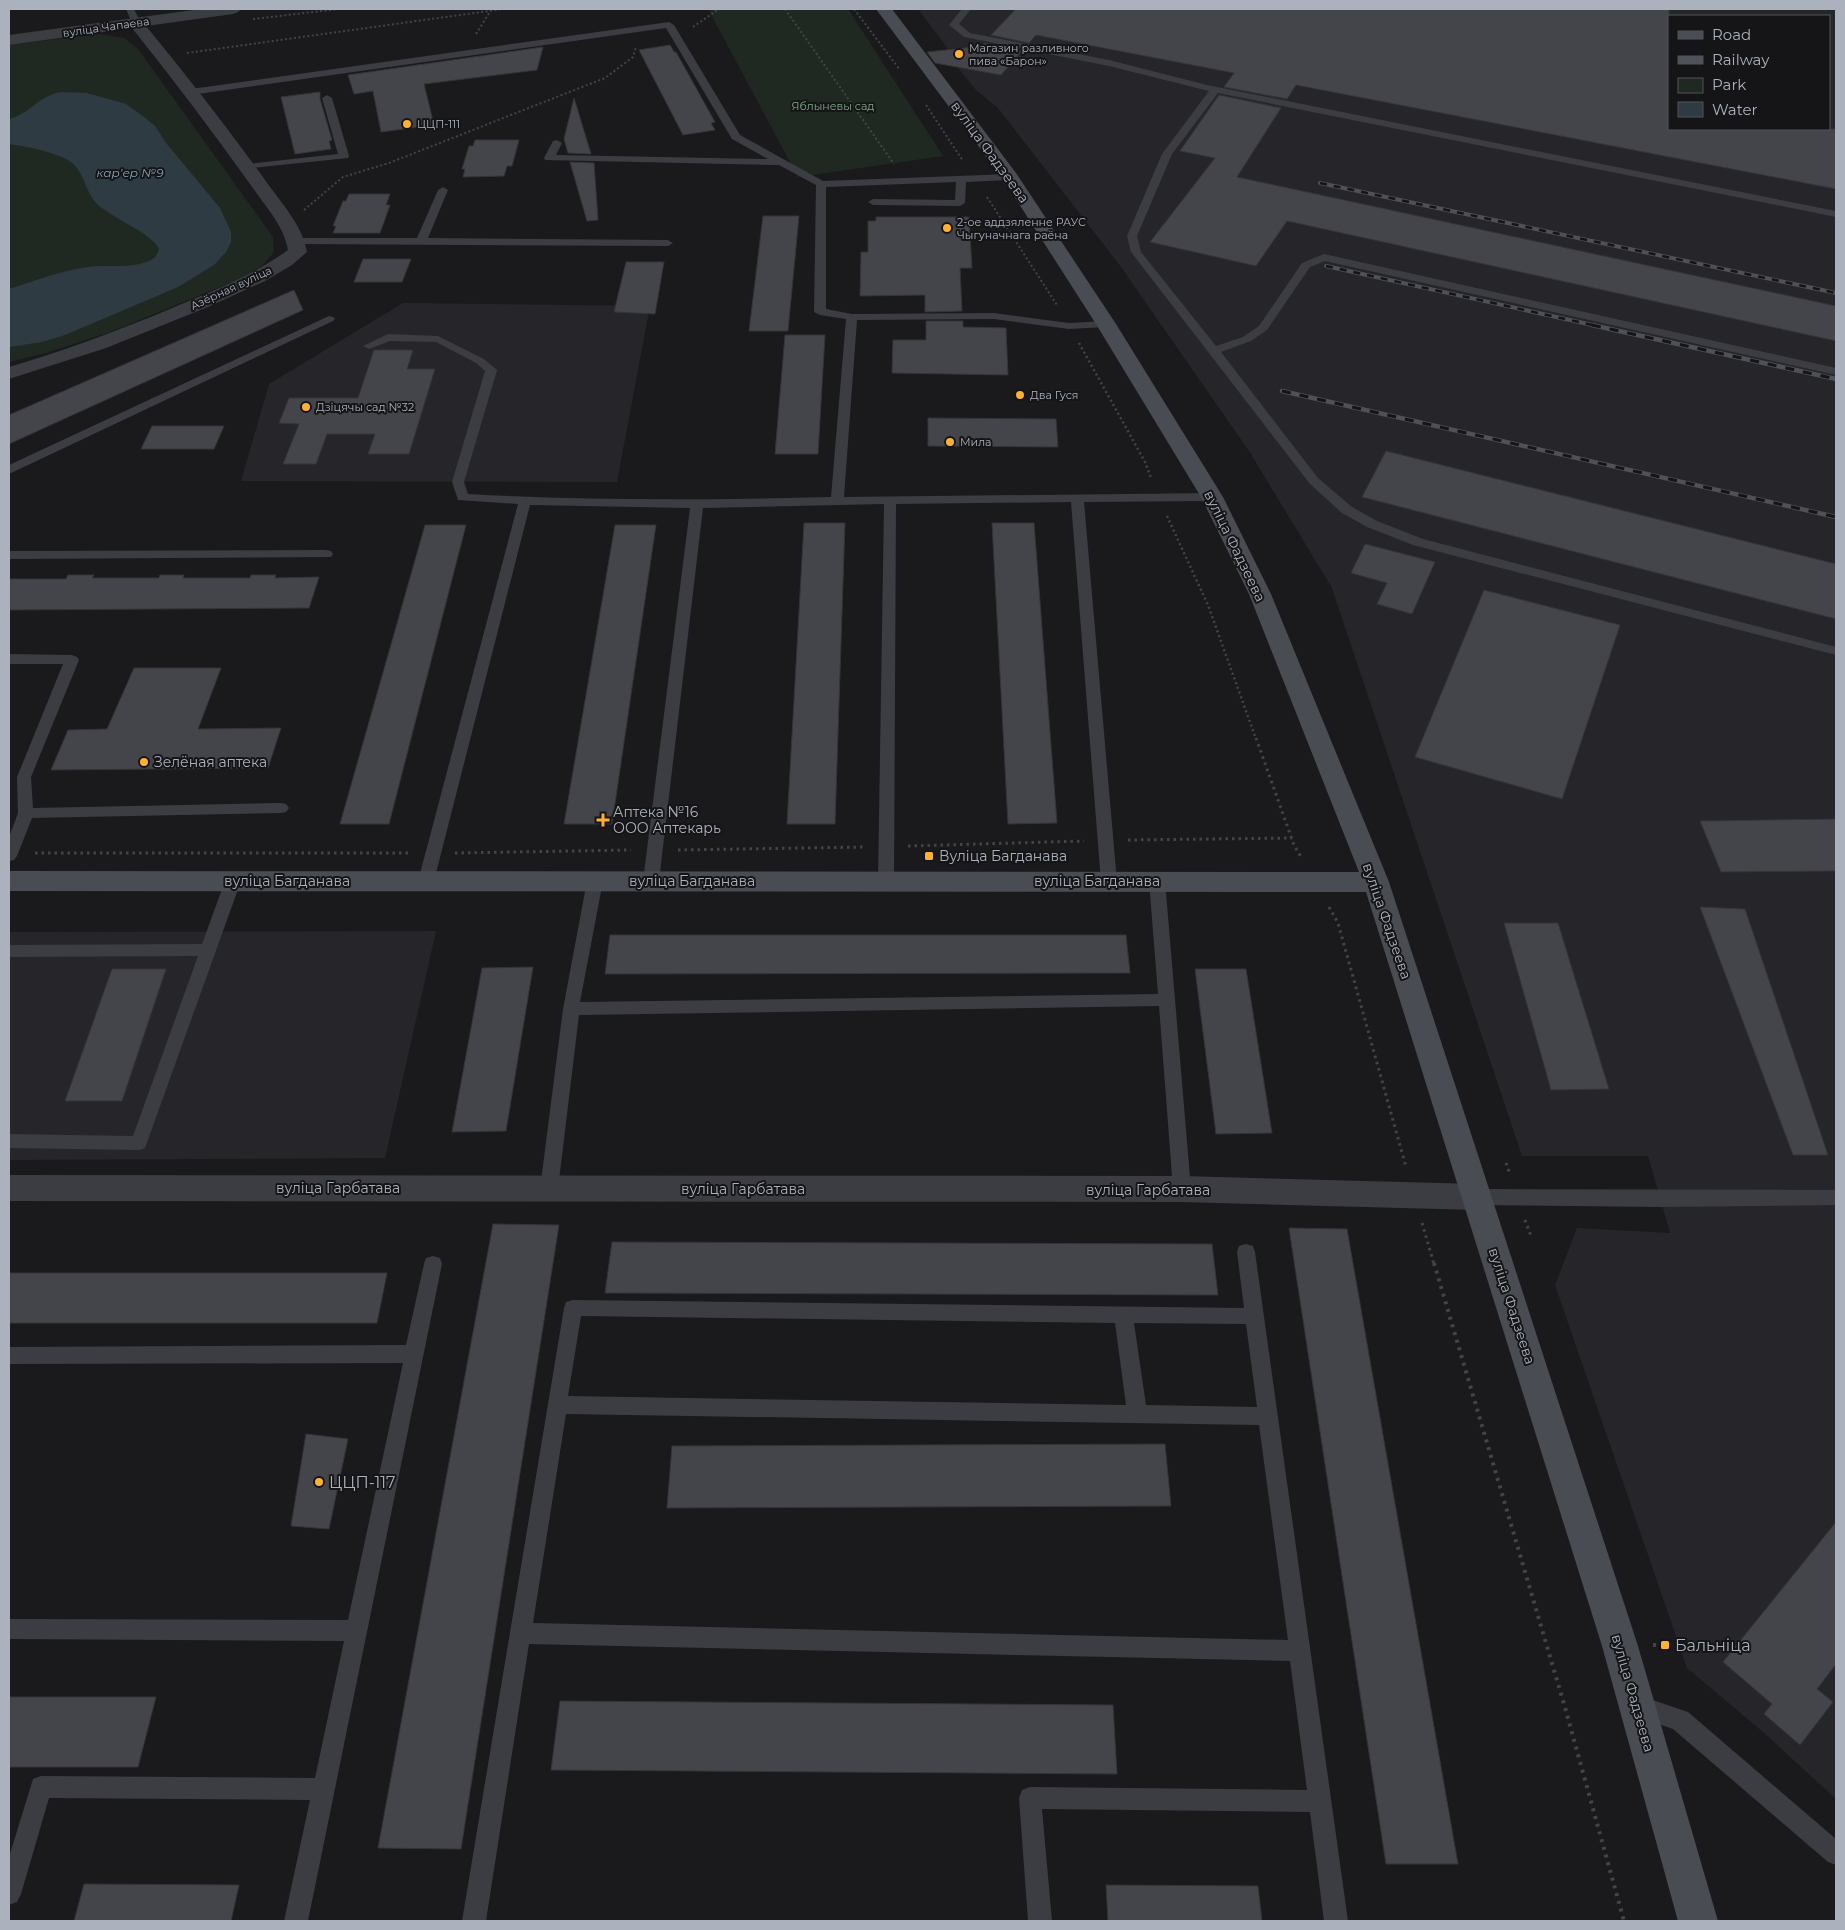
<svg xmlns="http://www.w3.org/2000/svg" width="1845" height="1930" font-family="Montserrat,sans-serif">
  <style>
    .built { fill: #26262a; fill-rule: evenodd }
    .green { fill: #202921 }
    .water { fill: #2f3b42 }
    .building { fill: #44454a; stroke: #343439 }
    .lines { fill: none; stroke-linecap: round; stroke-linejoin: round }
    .path-far3 { stroke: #414449; stroke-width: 2; stroke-dasharray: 2 2.5; stroke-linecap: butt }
    .path-far2 { stroke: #414449; stroke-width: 2.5; stroke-dasharray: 2 3; stroke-linecap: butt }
    .path-far1 { stroke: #414449; stroke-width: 3; stroke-dasharray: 2.5 4; stroke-linecap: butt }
    .path { stroke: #414449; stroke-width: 4; stroke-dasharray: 3 5; stroke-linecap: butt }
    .lane { fill: #3b3d42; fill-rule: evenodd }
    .street { fill: #3b3d42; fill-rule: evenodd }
    .secondary { fill: #494c52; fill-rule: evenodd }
    .rail-far1-casing { stroke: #4e5157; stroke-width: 4 }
    .rail-casing { stroke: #4e5157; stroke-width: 4.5 }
    .rail-far1 { stroke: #151518; stroke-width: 2.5; stroke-dasharray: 7; stroke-linecap: butt }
    .rail { stroke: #151518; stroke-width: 3; stroke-dasharray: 9; stroke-linecap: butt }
    .poi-dot { fill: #fdb132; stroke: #151518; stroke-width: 2 }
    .labels { text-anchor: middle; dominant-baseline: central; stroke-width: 4; stroke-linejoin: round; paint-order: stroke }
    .far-street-label { font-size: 11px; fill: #acb2bd; stroke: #151518 }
    .far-poi-label { font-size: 11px; fill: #acb2bd; stroke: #151518; text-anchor: start }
    .far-park-label { font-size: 11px; fill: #82a983; stroke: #151518 }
    .far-water-label { font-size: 12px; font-style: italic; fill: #82a2b9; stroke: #151518 }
    .street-label { font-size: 14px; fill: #acb2bd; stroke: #151518 }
    .poi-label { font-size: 14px; fill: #acb2bd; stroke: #151518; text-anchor: start }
    .near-poi-label { font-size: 16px; fill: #acb2bd; stroke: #151518; text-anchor: start }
  </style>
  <rect width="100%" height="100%" fill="#1a1a1d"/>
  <!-- built -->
  <path class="built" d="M918,9H1836V1799L1763,1732L1687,1668L1555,1285L1577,1228L1670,1233L1648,1156H1522L1332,588L1249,451L1121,267L998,108L976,90L954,63L972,60L964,47L948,49ZM1669,16H1829V129H1669Z
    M403,303L650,306L617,482L241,481L269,384Z
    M436,931L385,1158L9,1160V932Z"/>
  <!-- green -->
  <path class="green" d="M708,9H848L943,156L798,177Z
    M99,34L124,38L138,49L273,237L274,252L262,266L239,279L113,331L46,353L9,362V45Z"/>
  <!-- water -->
  <path class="water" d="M62,92L87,93L126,104L144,117L155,126L166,143L220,208L231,232V242L226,252L214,265L178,287L65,335L42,342L9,347V289C35,281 60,271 88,267C107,264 128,269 146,262C153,260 157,257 159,249C153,234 112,218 97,204C84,191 85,170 68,160C54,152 25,146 9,144V119C30,114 39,95 62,92Z"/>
  <!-- building -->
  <path class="building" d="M1016,9H1669V129H1836V189L1296,85L1287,99L1224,87L1234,73L1036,35L1029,43L991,35Z
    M984,43L1022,51L1001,75L935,63L927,52L982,46Z
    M670,45L674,52H676L715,122L711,123L715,130L683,135L639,50Z
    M543,47L537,70L424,84L434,125L381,132L373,91L354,94L348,75Z
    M320,92V99L332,140L329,141L331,149L295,154L281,97Z
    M1219,95L1281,108L1237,177L1836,306V341L1287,221L1256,266L1150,242L1215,158L1180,151Z
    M574,98L591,154L568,153L564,139Z
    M475,140H519L512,166H507L504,176L463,177L465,169H462L469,146H473Z
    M570,162L594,163L598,220L587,221Z
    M349,194H390L386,205H390L380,233H333L336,226H333L343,201H346Z
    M763,216H799L788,331H749Z
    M876,217H969L972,268H960L962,311L925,312V295L860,296L861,252H868V221H876Z
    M363,259H411L402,282H354Z
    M626,262H664L655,314L614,312Z
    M294,290L303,310L9,444V415Z
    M926,321H963V327L1006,328L1008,375L892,373L893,340H926Z
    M785,335H825L818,454H775Z
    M374,350H413L407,369H435L409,454H368L375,434H327L316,464H283L299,424L279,423L289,398H358Z
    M928,418L1056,419L1058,447L928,446Z
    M152,426H224L214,449H141Z
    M1386,451L1836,564V619L1362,497Z
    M804,523H845L835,824H787Z
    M992,523H1034L1057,823L1008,824Z
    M425,525H466L389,824H340Z
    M615,525H656L612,824H564Z
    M1365,544L1435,562L1412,614L1377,604L1387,583L1351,573Z
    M68,575H94L92,578H159L160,575H184L183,578H250L251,575H276L275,578L319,577L309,608L9,610V579H66Z
    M1484,590L1620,625L1562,799L1415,757Z
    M134,668H221L198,729L281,728L268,768L51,770L68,730L107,729Z
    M1836,819V871L1721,872L1700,821Z
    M1700,907L1745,909L1828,1155H1793Z
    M1504,923H1558L1609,1089L1551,1090Z
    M610,935H1126L1130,973L605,974Z
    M533,967L506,1131L452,1132L482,968Z
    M112,969H166L122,1101H65Z
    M1195,969H1246L1272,1133L1216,1134Z
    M493,1224L559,1225L461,1849L378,1848Z
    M1289,1228L1347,1229L1458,1864H1386Z
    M612,1242L1212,1244L1218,1295L605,1293Z
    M9,1273H387L377,1323H9Z
    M306,1434L348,1439L329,1529L291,1526Z
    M1165,1444L1171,1506L667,1508L672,1446Z
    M1836,1522V1664L1817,1689L1833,1702L1800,1745L1764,1714L1772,1704L1723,1662Z
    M9,1697H156L138,1767H9Z
    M560,1701L1113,1705L1117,1774L551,1770Z
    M84,1884L239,1885L231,1921H74Z
    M1106,1885L1258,1886L1262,1921H1108Z"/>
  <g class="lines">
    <!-- path-far3 -->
    <path class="path-far3" d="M785,9L894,164
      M854,9L900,70
      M253,19L339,9
      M693,27L719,9
      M476,34L491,10
      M187,53L503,9
      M926,105L963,161
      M987,197L1057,305
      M304,210L343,177L389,163L605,78L633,57L636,47"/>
    <!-- path-far2 -->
    <path class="path-far2" d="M1079,343L1145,462L1151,478
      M1167,516L1208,605L1256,739"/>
    <!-- path-far1 -->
    <path class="path-far1" d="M1256,738L1294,845L1301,857
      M1128,840L1292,838
      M908,846L1084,841
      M678,850L864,847
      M35,853H411
      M455,853L631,850
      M1329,907L1338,923L1406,1167
      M1506,1163L1510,1174
      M1525,1220L1531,1236
      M1422,1223L1434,1264"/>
    <!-- path -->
    <path class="path" d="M1434,1263L1566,1711L1624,1921
      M1653,1645H1665"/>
    <!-- lane -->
    <path class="lane" d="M126,9H134L141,23L139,25H133Z
      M962,9H971L959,24L970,33L1109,60L1207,85L1836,211V217L1218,93L1172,154L1137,236L1141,252L1216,346L1243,337L1259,326L1302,263L1324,254L1836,368V375L1325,261L1310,267L1267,330L1251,341L1221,352L1318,478L1352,507L1377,521L1423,539L1836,647V655L1413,545L1367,527L1342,513L1310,484L1131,252L1127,236L1162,154L1209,91L1109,66L964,37L949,25Z
      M669,22L674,25L740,135L823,181L1010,174L1015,177L1010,180L966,182L965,203L960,206L873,205L868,202L873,199L955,200L956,182L826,187V309L852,314L994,313L1069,323L1106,321L1112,324L1106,327L1069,329L994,319L857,320L844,497L1212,493L1218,497L1212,501L1084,502L1117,882L1115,886L1109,888L1103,886L1101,882L1071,502L896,504L894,881L892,885L886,887L880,885L878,881L884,504L703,508L659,881L657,885L651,887L645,885L643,881L690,508L530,505L434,881L432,885L426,887L420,885L418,881L518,504L458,500L452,482L485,371L476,363L436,342L390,341L369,349L363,346L388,334L438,336L484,359L497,370L464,482L468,494C589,501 710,500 831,497L846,319L820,315L814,312L816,185L779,165L545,160L544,158L553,141L557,140L562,143L556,155L768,159L732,139L666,28L191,95L186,92L191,89Z
      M327,95L332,98L349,156L348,158L242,169L241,167L246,164L338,154L322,98Z
      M443,187L448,190L428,238L668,240L673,243L668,246L296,244L291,241L296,238H417L438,190Z
      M329,316L333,317L335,319L333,321L9,474V465Z
      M326,550L331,551L333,554L331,557L9,559V551Z
      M9,654L72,655L77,657L79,660L31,777L33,808L281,803L286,804L289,808L286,812L281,813L32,818L17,856L14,860L9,861V837L18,813L17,777L63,664H9Z
      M233,875L239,877L241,881L145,1148L139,1150L9,1148V1134L133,1136L198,956L9,957V945L202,944L225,881L227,877Z
      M595,875L601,877L603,881L580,1002L1158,994L1149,881L1151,877L1157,875L1163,877L1165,881L1191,1189L1188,1194L1182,1196L1176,1194L1173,1189L1159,1006L579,1015L558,1189L555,1194L549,1196L543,1194L540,1189L563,1009L587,881L589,877Z
      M1477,1189L1836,1190V1205L1661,1207L1477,1205L1471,1202L1468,1197L1471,1192Z
      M1246,1244L1253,1246L1255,1252L1348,1921H1324L1310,1812L1042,1809L1052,1921H1028L1019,1798L1022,1790L1030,1787L1307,1790L1290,1661L529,1644L486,1921H462L564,1308L566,1302L573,1300L1244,1308L1237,1252L1239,1246ZM581,1316L1115,1323L1126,1405L568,1396ZM1134,1323L1246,1324L1257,1407L1146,1405ZM566,1414L1259,1425L1288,1640L533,1623Z
      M433,1256L440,1258L442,1264L308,1921H284L310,1800L49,1798L21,1894L17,1902L9,1905V1857L33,1779L41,1776L315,1778L344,1641L9,1639V1619L348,1620L403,1363L9,1364V1347L406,1345L424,1264L426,1258Z
      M1638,1695L1688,1712L1836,1839V1865L1828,1862L1673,1729L1630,1714L1627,1706L1630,1698Z"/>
    <!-- street -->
    <path class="street" d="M201,9H241L238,12L233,14L146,26C187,76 227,127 265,180C281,203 302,224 307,252L292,265L265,281L208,307L106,348L9,379V367C64,351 117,331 170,309C211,292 252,276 288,250C284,225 264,205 250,184C212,131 173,79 132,28L9,45V35Z
      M9,1175L1182,1176L1477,1184L1488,1188L1492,1197L1488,1206L1477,1210L1182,1202L9,1201Z"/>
    <!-- secondary -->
    <path class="secondary" d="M876,9H892L1016,173L1116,324L1223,497L1271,594L1389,882L1638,1646L1718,1921H1678L1602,1646L1366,892L9,891V871L1359,872L1249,594L1201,497L1096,324L1003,179Z"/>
    <!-- rail-far1 casing -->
    <g class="rail-far1-casing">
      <path id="rail-far1" d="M1320,183L1836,293
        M1326,266L1597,326"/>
    </g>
    <!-- rail casing -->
    <g class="rail-casing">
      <path id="rail" d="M1592,325L1836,379
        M1282,391L1836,517"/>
    </g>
    <!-- rail-far1 -->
    <use href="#rail-far1" class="rail-far1"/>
    <!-- rail -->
    <use href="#rail" class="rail"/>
  </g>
  <!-- markers -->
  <g class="poi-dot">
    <circle cx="959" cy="54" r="5"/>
    <circle cx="407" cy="124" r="5"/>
    <circle cx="947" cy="228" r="5"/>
    <circle cx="1020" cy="395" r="5"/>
    <circle cx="306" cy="407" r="5"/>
    <circle cx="950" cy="442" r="5"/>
    <circle cx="144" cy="762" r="5"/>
    <path d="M600.5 812.5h5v5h5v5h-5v5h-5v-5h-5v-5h5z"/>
    <rect x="924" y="851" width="10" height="10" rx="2.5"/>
    <circle cx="319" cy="1482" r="5"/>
    <rect x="1660" y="1640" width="10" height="10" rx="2.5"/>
  </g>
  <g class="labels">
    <!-- far-street labels -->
    <g class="far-street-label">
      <text transform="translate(106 27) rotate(-8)">вуліца Чапаева</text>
      <text transform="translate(231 288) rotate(-25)">Азёрная вуліца</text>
    </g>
    <!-- far-poi labels -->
    <g class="far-poi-label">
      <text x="969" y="48">Магазин разливного<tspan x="969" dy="13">пива «Барон»</tspan></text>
      <text x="417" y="124">ЦЦП-111</text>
      <text x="957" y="222">2-ое аддзяленне РАУС<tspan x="957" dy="13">Чыгуначнага раёна</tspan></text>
      <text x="1030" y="395">Два Гуся</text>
      <text x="316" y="407">Дзіцячы сад №32</text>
      <text x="960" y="442">Мила</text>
    </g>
    <!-- far-park labels -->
    <g class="far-park-label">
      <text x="833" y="106">Яблыневы сад</text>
    </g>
    <!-- far-water labels -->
    <g class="far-water-label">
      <text x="130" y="172">карʼер №9</text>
    </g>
    <!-- street labels -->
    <g class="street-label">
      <text transform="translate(990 152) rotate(54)">вуліца Фадзеева</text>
      <text transform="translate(1235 546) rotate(64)">вуліца Фадзеева</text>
      <text x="287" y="881">вуліца Багданава</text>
      <text x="692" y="881">вуліца Багданава</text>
      <text x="1097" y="881">вуліца Багданава</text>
      <text transform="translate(1387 921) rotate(71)">вуліца Фадзеева</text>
      <text x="338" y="1188">вуліца Гарбатава</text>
      <text x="743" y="1189">вуліца Гарбатава</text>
      <text x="1148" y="1190">вуліца Гарбатава</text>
      <text transform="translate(1512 1306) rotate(72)">вуліца Фадзеева</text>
      <text transform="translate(1633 1693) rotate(74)">вуліца Фадзеева</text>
    </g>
    <!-- poi labels -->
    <g class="poi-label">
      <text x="154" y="762">Зелёная аптека</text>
      <text x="613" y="812">Аптека №16<tspan x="613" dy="16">ООО Аптекарь</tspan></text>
      <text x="939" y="856">Вуліца Багданава</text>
    </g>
    <!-- near-poi labels -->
    <g class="near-poi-label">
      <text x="329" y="1482">ЦЦП-117</text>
      <text x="1675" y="1645">Бальніца</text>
    </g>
  </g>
  <!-- border -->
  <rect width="1845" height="1930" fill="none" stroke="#acb2bd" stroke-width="20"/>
  <!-- legend -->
  <rect x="1668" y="15" width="162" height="115" fill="#151518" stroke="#51545a"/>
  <rect x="1678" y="31" width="25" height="8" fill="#494c52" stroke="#51545a"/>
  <text x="1712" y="40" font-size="15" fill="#acb2bd">Road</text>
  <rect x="1678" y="56" width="25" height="8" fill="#4e5157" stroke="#51545a"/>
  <text x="1712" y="65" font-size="15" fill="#acb2bd">Railway</text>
  <rect x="1678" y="78" width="25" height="15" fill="#202921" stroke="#51545a"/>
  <text x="1712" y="90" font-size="15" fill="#acb2bd">Park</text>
  <rect x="1678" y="102" width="25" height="15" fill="#2f3b42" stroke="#51545a"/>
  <text x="1712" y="115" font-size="15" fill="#acb2bd">Water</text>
</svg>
